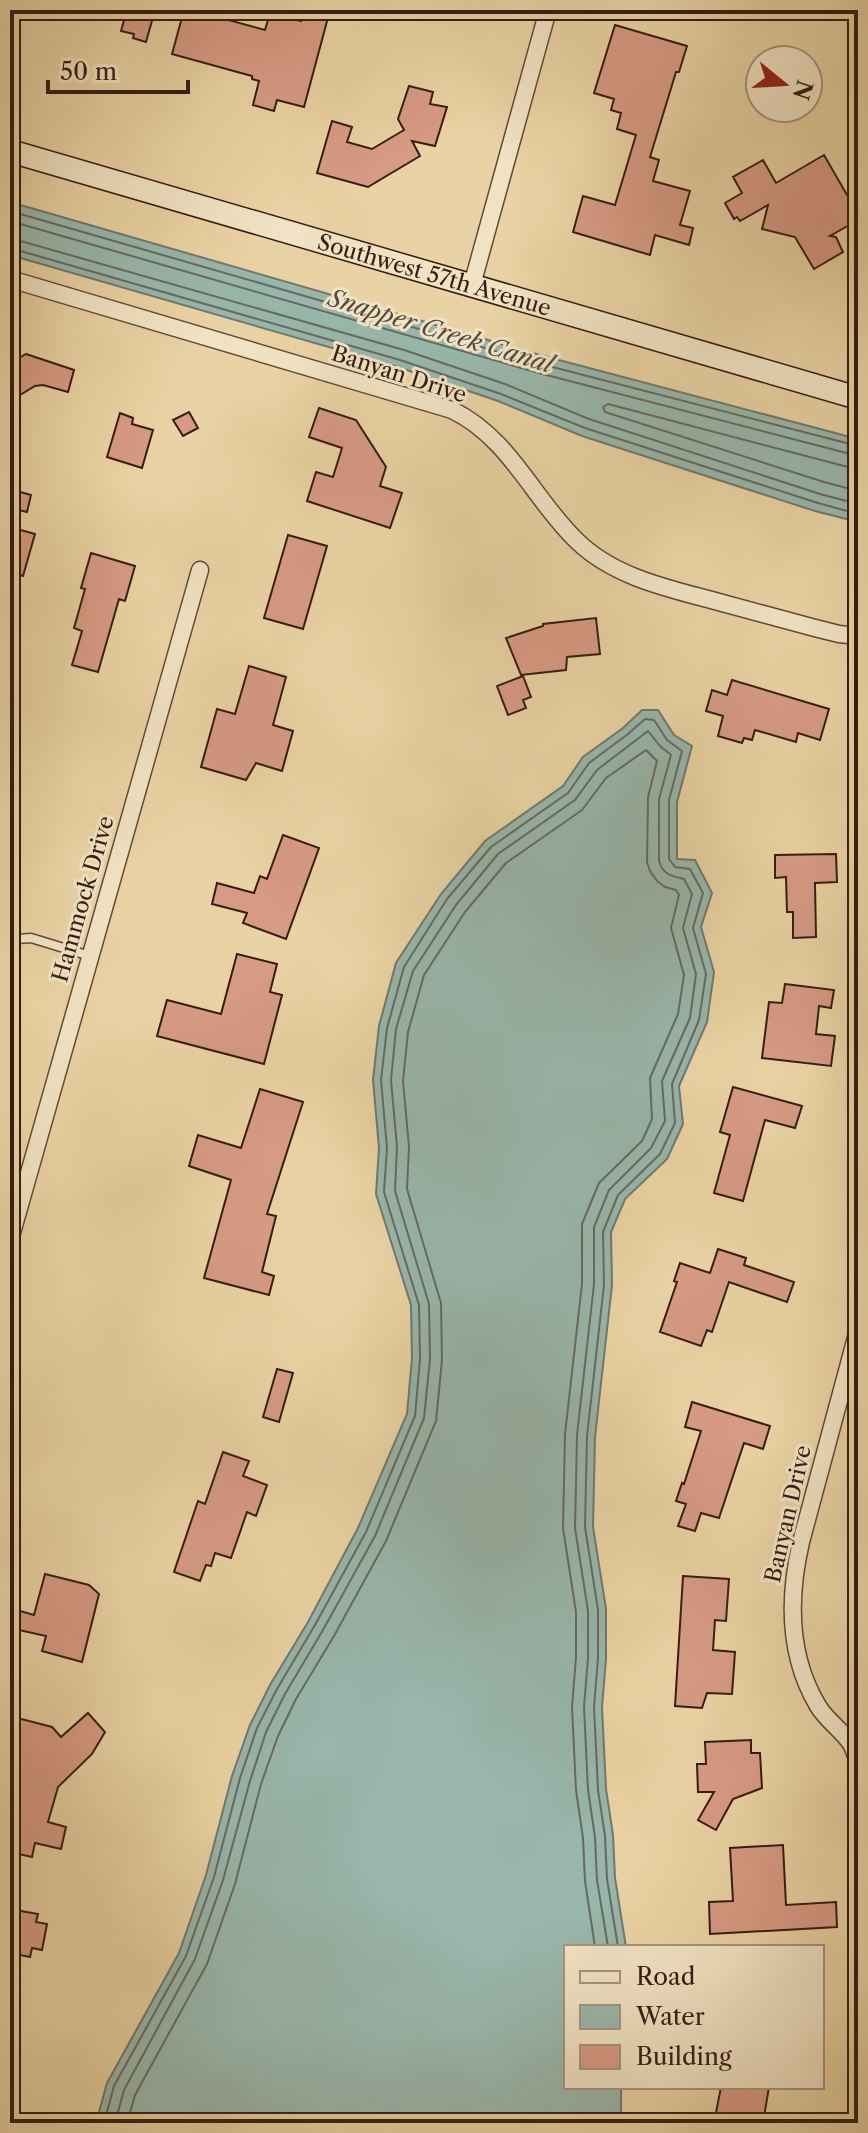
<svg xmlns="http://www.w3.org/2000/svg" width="868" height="2133" font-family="'Libre Caslon Text',serif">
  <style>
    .water { fill: #98b6ab; stroke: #70796f; stroke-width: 2 }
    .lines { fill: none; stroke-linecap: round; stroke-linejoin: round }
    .shore { stroke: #666a60; stroke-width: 2 }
    .building { fill: #d79a84; stroke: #341d14; stroke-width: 2 }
    .service-casing { stroke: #614a38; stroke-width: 11 }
    .minor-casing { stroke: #614a38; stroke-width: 19 }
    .secondary-casing { stroke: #341d14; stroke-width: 25 }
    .service { stroke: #f1e2c3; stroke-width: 8 }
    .minor { stroke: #f1e2c3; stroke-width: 16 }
    .secondary { stroke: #f1e2c3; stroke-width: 22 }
    .labels { text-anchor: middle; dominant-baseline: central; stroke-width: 6; stroke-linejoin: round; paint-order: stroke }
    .street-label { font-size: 22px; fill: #341d14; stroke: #f1e2c3 }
    .water-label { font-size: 24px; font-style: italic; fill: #524b41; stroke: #f1e2c3 }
  </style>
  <rect width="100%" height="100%" fill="#e9d2a3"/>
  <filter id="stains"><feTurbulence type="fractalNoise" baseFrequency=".0025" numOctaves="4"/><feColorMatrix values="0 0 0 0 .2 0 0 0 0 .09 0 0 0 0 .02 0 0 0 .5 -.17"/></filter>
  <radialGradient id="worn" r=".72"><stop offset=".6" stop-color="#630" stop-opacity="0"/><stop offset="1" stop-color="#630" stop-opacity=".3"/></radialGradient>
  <!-- water -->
  <path class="water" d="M10,202L540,355L858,439V522L815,511L582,436L498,401L398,367L10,255Z
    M642,710H658L674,735L692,746L677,802V859L695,860L712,893L701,927L714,972L707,1022L679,1086L683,1124L667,1159L625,1199L611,1232L612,1285L595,1437L593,1527L606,1609V1659L602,1707L606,1789L613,1835L615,1878L626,1947H566V2087H621V2123H96L107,2083L179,1953L206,1875L232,1776L250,1725L270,1685L308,1622L358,1528L407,1414L412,1358L411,1305L376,1194L379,1148L373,1080L379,1026L396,963L441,894L485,841L563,786L583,757L623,728Z"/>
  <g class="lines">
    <!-- shore -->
    <path class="shore" d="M10,211L537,363L858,446
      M10,221L535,372L858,456
      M10,238L404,350L505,384L589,419L820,494L858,504
      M10,248L400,360L501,394L585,428L818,503L858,514
      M858,468L848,467L608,404L603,407L605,412L824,482L858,491
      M104,2123L114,2086L186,1956L214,1877L240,1778L257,1728L277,1689L315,1625L366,1532L415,1416L420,1359L419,1305L384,1192L387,1148L381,1080L387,1028L404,967L447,899L491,847L568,793L589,763L628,734L645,719L654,720L667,740L682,751L669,800V859L675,867L690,869L703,893L693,928L706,974L699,1020L672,1084L675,1123L660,1154L618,1195L603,1232L604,1285L587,1436L585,1527L598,1610V1658L594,1707L598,1790L605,1836L607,1879L618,1947
      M115,2123L124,2090L195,1959L223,1880L250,1781L266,1732L285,1694L323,1630L375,1536L424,1418L430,1359L429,1304L395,1191L397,1147L391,1080L396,1029L413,971L456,905L498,854L575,800L597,770L648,731L660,746L671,755L659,799V861C663,875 672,876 684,879L692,894L683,928L696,974L690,1018L662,1081L665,1121L651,1148L609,1190L594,1227V1284L577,1435L575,1528L588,1611V1658L584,1707L588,1790L595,1837L597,1880L608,1947
      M127,2123L135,2095L207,1964L235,1884L261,1784L278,1736L296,1699L334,1636L386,1541L436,1421L442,1360L441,1303L407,1189L409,1147L403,1081L408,1032L424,975L465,912L506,863L582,810L606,778L646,750L657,761L648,797L647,862L650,871L657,881L665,887L676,890L679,895L671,928L684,975L678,1014L650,1078L652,1119L642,1141L599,1183L582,1224V1284L565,1434L563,1528L576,1612V1657L572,1707L576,1790L583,1838L585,1881L595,1947"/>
  </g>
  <!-- building -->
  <path class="building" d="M127,10H155L146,42L133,38L134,34L121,31Z
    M184,10H192L265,30L270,13L301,21L304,10H330L304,107L277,100L274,111L253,105L259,81L252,79V76L172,54Z
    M615,25L687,46L679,72H676L650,157L659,160L653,181L690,191L680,225L693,228L689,245L655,235L650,255L573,232L583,196L615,205L636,135L617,129L621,113L611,110L614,99L594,93Z
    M409,86L433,92L430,104L447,107L435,146L412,141L420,156L368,187L317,173L332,121L352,127L347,142L372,149L404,130L398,119Z
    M824,155L858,214V220L830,236L836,237L843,252L814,269L795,237L762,229L768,205L740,221L737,217L734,219L725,203L742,193L733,177L763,160L776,183Z
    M26,354L74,370L68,392L43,385L35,386L10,401V363Z
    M319,408L356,420L386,467L380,486L402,493L390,528L307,501L316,472L333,477L342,448L309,437Z
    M189,412L198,428L183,436L173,420Z
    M120,413L133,418L132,424L153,430L142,468L107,457Z
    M10,489L31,495L27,512L10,508Z
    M17,529L35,534L23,576L10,572V555Z
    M288,535L327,546L303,629L264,618Z
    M91,553L135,566L125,601L119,599L98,672L72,665L82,631L74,628L85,589L81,588Z
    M596,618L600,654L567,657L566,670L521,675L506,638L543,626V624Z
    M249,666L286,677L273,725L293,731L282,771L256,763L246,780L201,767L217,709L235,714Z
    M523,676L531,697L523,700L526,708L508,715L497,686Z
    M732,680L829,709L820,740L798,733L796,742L755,730L752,740L744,738L742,743L718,736L723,716L706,711L712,690L727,695Z
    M283,835L319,848L286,939L243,923L247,913L212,904L217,883L254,893L260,876L267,879Z
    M836,854L837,882L815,883L816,937L793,938V912H787L786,877L775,878V855Z
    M237,954L277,964L270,992L282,995L264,1064L157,1036L167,1000L221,1014Z
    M785,984L834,990L831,1008L819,1006L816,1034L835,1036L831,1066L762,1058L769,1002L782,1003Z
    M733,1087L802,1106L795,1128L765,1120L743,1201L714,1193L730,1135L720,1132Z
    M260,1089L303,1102L267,1214L276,1216L262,1272L274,1276L269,1295L204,1278L231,1180L189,1166L198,1135L241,1148Z
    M718,1249L746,1258L744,1265L794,1282L787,1302L729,1282L712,1332L707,1330L701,1346L660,1332L677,1282L674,1281L680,1263L710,1273Z
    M277,1369L293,1373L279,1422L263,1417Z
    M692,1402L770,1426L763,1449L744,1443L719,1518L701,1513L695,1531L678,1526L686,1504L676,1501L682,1483L684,1484L701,1431L685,1427Z
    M223,1452L249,1461L243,1476L267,1485L256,1516L247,1512L231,1558L215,1553L211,1566L206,1565L200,1581L174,1572L198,1501L205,1504Z
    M45,1574L89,1585L99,1594L82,1662L42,1651L46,1636L10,1628V1608L34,1615Z
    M683,1576L729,1579L726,1621L715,1620L713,1650L735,1652L732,1694L707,1693L702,1708L675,1706Z
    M88,1713L105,1732L92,1754L58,1787L48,1822L66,1827L61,1849L35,1843L32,1857L10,1852V1812L15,1793L10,1792V1779L14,1764L10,1763V1716L52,1727L61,1737Z
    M751,1740V1753H760L762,1788L733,1799L716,1830L698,1820L714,1792H698L697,1764H706L705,1742Z
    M783,1845L786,1905L836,1902L837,1927L710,1934L709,1902L733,1901L730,1848Z
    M10,1909L38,1914L36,1922L47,1924L42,1950L32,1948L30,1957L10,1953Z
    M721,2087H769L763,2123H714Z"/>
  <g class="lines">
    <!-- service casing -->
    <g class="service-casing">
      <path id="service" d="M10,937L17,939L31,938L90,956"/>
    </g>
    <!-- minor casing -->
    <g class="minor-casing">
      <path id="minor" d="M10,279L452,410C510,438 533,499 577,541C614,577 667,588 715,601C748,610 782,619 815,628L839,634L858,636
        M472,285L548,10
        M10,1240L200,570
        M858,1330L801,1542C788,1598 788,1656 818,1706C827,1721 842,1730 851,1744C854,1749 856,1756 858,1762"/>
    </g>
    <!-- secondary casing -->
    <g class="secondary-casing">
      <g id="secondary">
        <path id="s1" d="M10,151L858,398"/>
      </g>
    </g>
    <!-- service -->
    <use href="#service" class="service"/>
    <!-- minor -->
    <use href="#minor" class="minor"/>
    <!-- secondary -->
    <use href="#secondary" class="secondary"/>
  </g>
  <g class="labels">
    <!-- street labels -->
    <g class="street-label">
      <text stroke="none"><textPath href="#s1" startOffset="442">Southwest 57th Avenue</textPath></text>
      <text transform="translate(399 374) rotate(18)">Banyan Drive</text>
      <text transform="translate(83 899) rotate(-74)">Hammock Drive</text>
      <text transform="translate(788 1514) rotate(-77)">Banyan Drive</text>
    </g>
    <!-- water labels -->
    <g class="water-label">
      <text transform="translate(441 331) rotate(17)">Snapper Creek Canal</text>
    </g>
  </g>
  <!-- margin -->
  <rect width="868" height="2133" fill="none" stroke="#e9d2a3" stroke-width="40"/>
  <rect x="12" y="12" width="844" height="2109" fill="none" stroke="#341d14" stroke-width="4"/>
  <rect x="20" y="20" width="828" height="2093" fill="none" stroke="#341d14" stroke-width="2"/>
  <!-- legend -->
  <rect x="564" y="1945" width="260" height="144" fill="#f1e2c3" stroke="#a5937d" stroke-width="2"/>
  <rect x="580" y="1971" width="40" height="12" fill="#f1e2c3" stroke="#a5937d" stroke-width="2"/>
  <text x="636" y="1985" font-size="24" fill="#341d14">Road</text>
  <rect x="580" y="2005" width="40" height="24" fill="#98b6ab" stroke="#a5937d" stroke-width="2"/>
  <text x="636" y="2025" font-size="24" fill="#341d14">Water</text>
  <rect x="580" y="2045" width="40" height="24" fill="#d79a84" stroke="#a5937d" stroke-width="2"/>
  <text x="636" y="2065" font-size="24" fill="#341d14">Building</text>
  <!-- north arrow -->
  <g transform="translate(784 84) rotate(108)"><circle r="38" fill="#f1e2c3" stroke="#a5937d" stroke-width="2"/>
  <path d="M0-6L14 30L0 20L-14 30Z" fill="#8f2418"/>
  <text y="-12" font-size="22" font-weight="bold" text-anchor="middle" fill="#341d14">N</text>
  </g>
  <!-- scale -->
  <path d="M48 80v12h140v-12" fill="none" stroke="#341d14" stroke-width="4"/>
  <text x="60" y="80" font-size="24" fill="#341d14" stroke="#f1e2c3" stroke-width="6" paint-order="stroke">50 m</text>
  <rect width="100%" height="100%" filter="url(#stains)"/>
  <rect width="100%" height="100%" fill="url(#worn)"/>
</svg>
